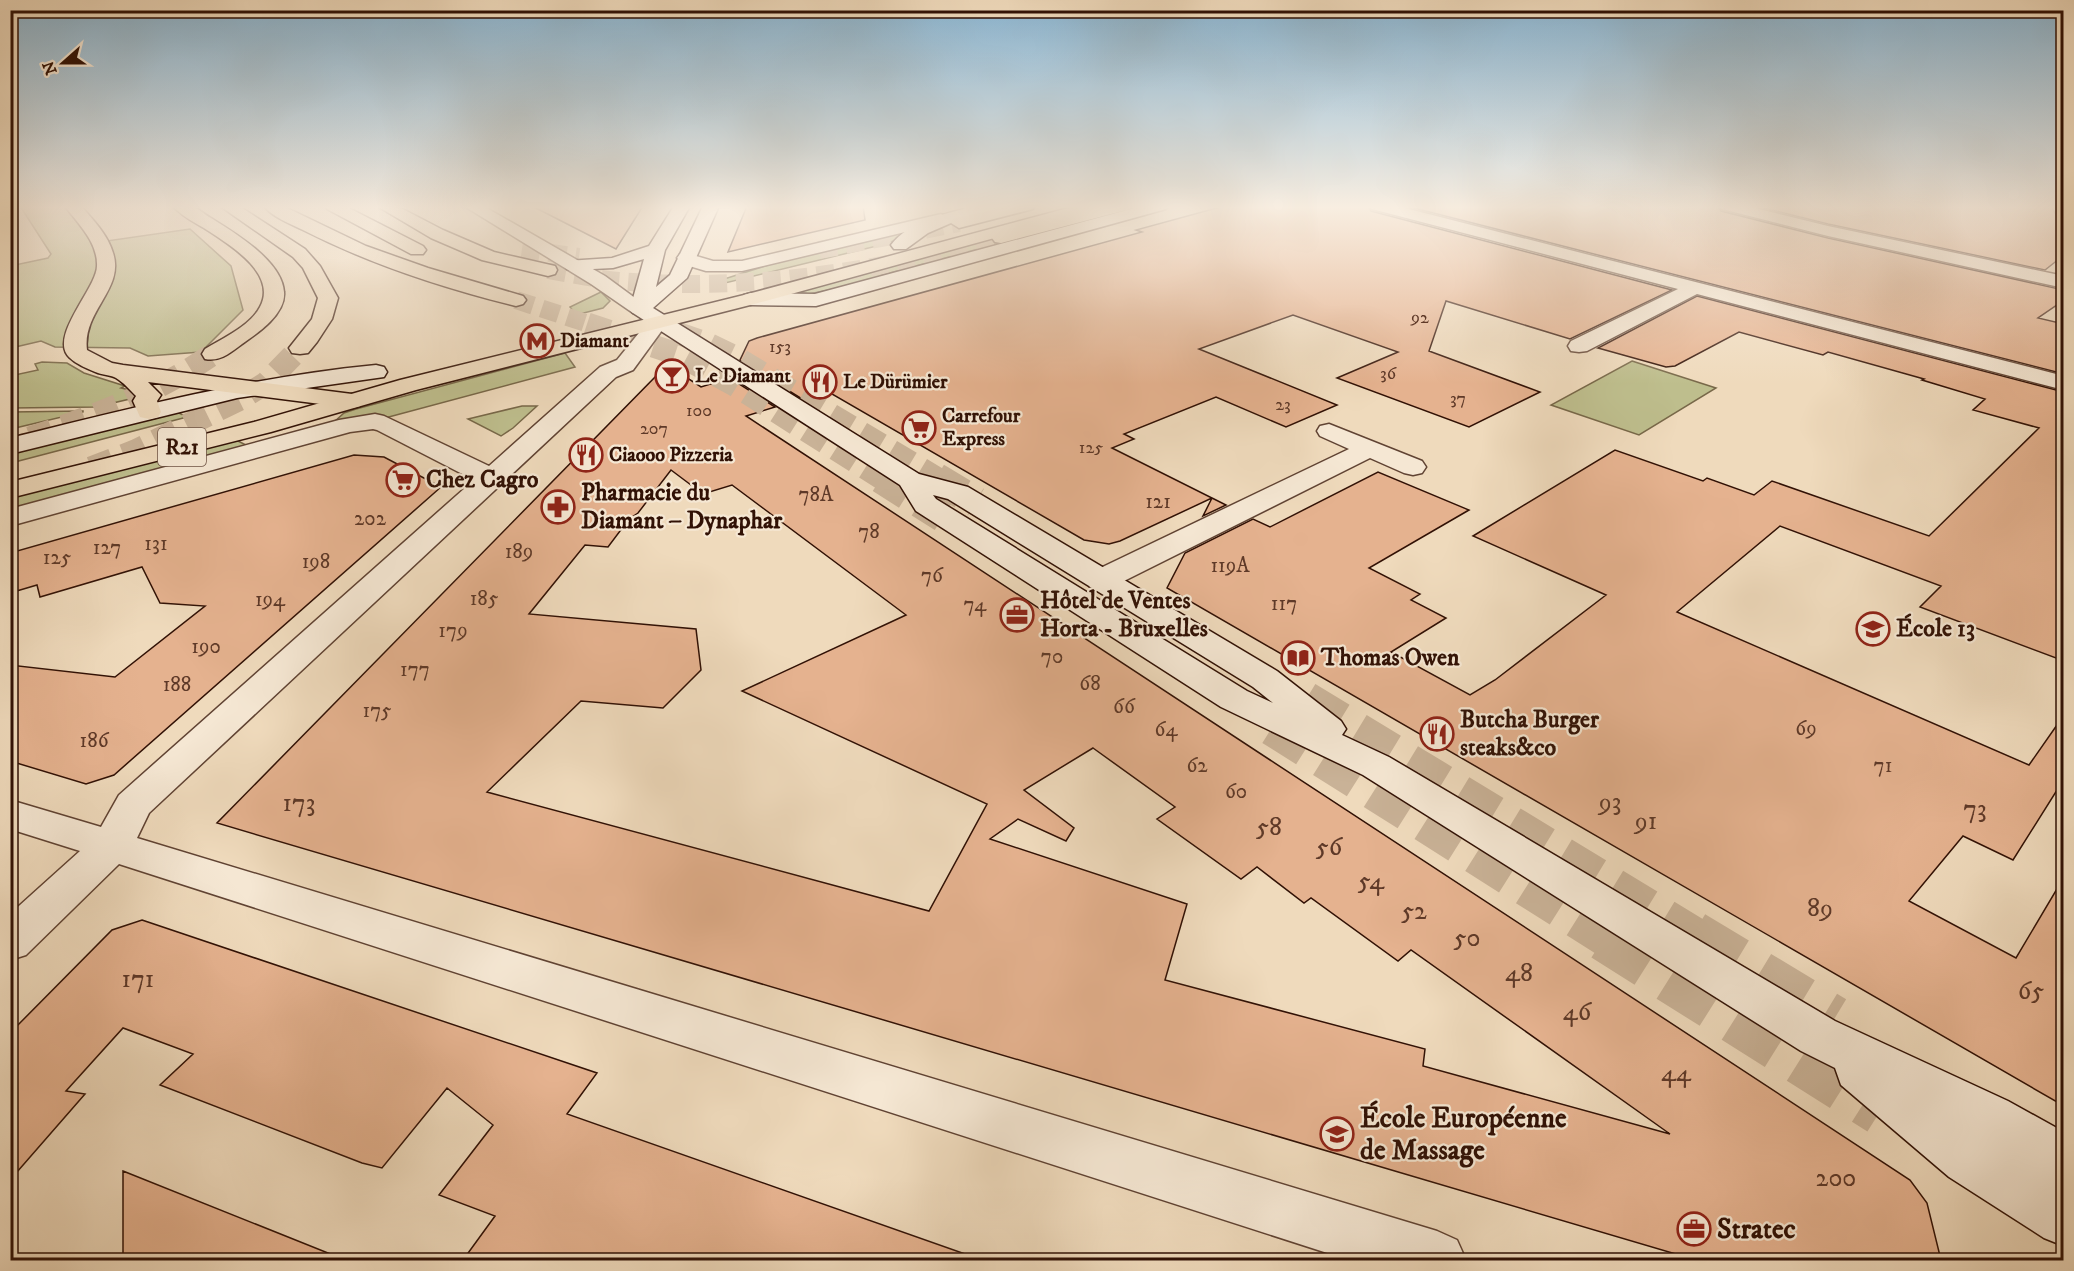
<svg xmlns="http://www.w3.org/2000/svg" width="2074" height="1271" font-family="'IM FELL DW Pica',serif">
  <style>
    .green { fill: #bebe8d; stroke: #786849; stroke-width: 1.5 }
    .building { fill: #e5b28f; stroke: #311105; stroke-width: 1.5; fill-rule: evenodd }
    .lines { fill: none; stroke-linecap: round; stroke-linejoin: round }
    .highway-tunnel-far4 { stroke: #c9b297; stroke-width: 18; stroke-dasharray: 18 9; stroke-linecap: butt }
    .highway-tunnel-far3 { stroke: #c9b297; stroke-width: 23; stroke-dasharray: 23 12; stroke-linecap: butt }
    .highway-tunnel-far2 { stroke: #c9b297; stroke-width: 31; stroke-dasharray: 31 15; stroke-linecap: butt }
    .highway-tunnel-far1 { stroke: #c9b297; stroke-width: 40; stroke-dasharray: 40 20; stroke-linecap: butt }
    .highway-tunnel { stroke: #c9b297; stroke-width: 51; stroke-dasharray: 51 26; stroke-linecap: butt }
    .street-casing { stroke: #604333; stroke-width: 3 }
    .secondary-casing { stroke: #311105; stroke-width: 3 }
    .primary-casing { stroke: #311105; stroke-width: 3 }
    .highway-casing { stroke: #311105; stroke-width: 3 }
    .street { fill: #f5e7d3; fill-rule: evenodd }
    .secondary { fill: #f5e7d3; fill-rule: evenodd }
    .primary { fill: #efdabc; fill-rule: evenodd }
    .highway { fill: #efdabc; fill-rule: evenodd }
    .labels { text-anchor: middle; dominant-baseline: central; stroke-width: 4.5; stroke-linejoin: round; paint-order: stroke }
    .far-number-label { font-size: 18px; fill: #5e3928 }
    .far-poi-label { font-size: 20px; font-weight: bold; fill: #311105; stroke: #f5e7d3; text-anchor: start }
    .number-label { font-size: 21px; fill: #5e3928 }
    .shield { fill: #f5e7d3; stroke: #6c5143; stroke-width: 1.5 }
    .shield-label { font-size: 22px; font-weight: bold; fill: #311105 }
    .poi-label { font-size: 24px; font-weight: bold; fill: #311105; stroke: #f5e7d3; text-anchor: start }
    .near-number-label { font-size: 26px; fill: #5e3928 }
    .near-poi-label { font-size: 28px; font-weight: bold; fill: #311105; stroke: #f5e7d3; text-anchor: start }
  </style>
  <rect width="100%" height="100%" fill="#efdabc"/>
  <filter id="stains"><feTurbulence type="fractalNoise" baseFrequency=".00333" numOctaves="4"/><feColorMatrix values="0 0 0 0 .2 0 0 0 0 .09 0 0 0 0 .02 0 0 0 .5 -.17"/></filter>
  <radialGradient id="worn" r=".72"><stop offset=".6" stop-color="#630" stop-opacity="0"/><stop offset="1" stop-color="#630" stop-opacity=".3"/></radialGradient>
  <!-- green -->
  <path class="green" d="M20,206H64L100,242L190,229L231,266L243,310L201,352L148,356L130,348L55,347L41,341L11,348L10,266L48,258L51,254Z
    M914,230L889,243L725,283L721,280L781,261Z
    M995,236L1008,241L882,275L886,278L809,294L799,292Z
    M601,292L610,301L603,308L576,315L570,307Z
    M565,353L575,367L385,418L333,423L344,413L356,409Z
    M1632,361L1716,388L1639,435L1551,405Z
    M42,362L67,363L84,373L125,386L121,388L134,391L136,394L134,398L96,407L11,408L10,376L38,370L35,364Z
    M522,406H537L513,428L501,436L468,419Z
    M173,410L187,417L11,463V450Z
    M83,411V412L11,429V412Z
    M236,440L252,448L11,513L10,498Z"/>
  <!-- building -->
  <path class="building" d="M532,206H643L616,249Z
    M747,206H863L865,220L728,252Z
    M1224,206H1368L1371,211L1672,290L1570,339L1446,301L1429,351L1540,392L1469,427L1337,378L1398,352L1293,315L1199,349L1337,405L1286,427L1216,397L1124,434L1134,439L1112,448L1212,498L1120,541L1109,544L1084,540L827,391L802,399L740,360L749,341L757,338L1142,232L1136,230Z
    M1406,206H1718L1721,211L1828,238L2064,290V300L2038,318L2064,324V374Z
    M1756,206H2051L2064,229V255L2045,270L1828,224Z
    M1697,296L2064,392V661L1920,607L1941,586L1780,526L1677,612L2029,765L2064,715V779L2013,860L1963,836L1909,901L2016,958L2064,877V1106L1167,588L1185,553L1253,519L1270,527L1378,472L1469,510L1369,568L1420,594L1411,600L1446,618L1391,652L1470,695L1495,680L1606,595L1473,536L1615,450L1703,481L1707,478L1754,495L1772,481L1929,536L2039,428L1973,410L1985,399L1922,380L1924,379L1828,352L1823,355L1739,332L1675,366L1666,367L1598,348Z
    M675,370L701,387L730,378L775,407L746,416L1910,1180L1927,1203L1941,1260H1696L217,823L660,372ZM671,470L703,494L732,485L906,615L742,691L987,804L929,911L487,792L581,701L663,708L701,670L696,629L529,614L585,545L608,547L629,519L638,513ZM1093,748L1175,807L1157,819L1241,879L1257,867L1304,903L1311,898L1398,961L1411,950L1670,1134L1423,1066L1425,1049L1165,980L1187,904L990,839L1018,819L1066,841L1074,828L1024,790Z
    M354,455L384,457L441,487L114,775L86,784L10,761V665L115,677L205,606L160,603L142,567L40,597L37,585L10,593V553Z
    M1212,498L1226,505L1203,516Z
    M142,920L597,1073L567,1114L968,1255L967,1260H463L495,1216L439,1195L493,1125L447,1088L382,1168L362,1163L160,1085L193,1054L123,1028L66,1091L85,1094L10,1180V1033L112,930Z
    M123,1171L343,1259V1260H123Z"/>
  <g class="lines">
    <!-- highway-tunnel-far4 -->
    <path class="highway-tunnel-far4" d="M522,249L579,257
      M819,250L959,223
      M548,270C572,274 596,279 620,281C749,292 877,271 1001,238
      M516,300L592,325"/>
    <!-- highway-tunnel-far3 -->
    <path class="highway-tunnel-far3" d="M587,324L677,354L733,384L883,479
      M677,333L706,343L735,357L938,479
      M30,438C95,416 157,393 213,354
      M91,468L135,451L242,398L266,383L300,348"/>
    <!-- highway-tunnel-far2 -->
    <path class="highway-tunnel-far2" d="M881,478L943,517
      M936,478L976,502"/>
    <!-- highway-tunnel-far1 -->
    <path class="highway-tunnel-far1" d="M1305,701L1694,937
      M1273,726L1607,937"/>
    <!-- highway-tunnel -->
    <path class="highway-tunnel" d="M1605,936L1881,1110
      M1692,936L1833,1021"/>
    <!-- street casing -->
    <g class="street-casing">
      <path id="street" d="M464,206H483L605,276L650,309L647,313H633L591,284Z
        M1370,206H1397L2064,376V390L1697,294L1587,351L1579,352L1571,351L1568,346L1571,341L1678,289L1372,209Z
        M1720,206H1747L1828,226L2064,276V288L1828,236L1722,209Z
        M941,214L949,219L947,222L742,271H706L686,265L677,258L680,254L686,253L713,261H742Z
        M658,316L665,318L668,322L633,370L616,377L149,813L137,838L1437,1231L1457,1240L1466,1260H1349L119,864L26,955L10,960V914L80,851L10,829V800L101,827L119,795L474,480L377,430L373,429L350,432L10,526V509L339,420L375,414L384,416L489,466L600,367L617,360L651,318Z
        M1329,424L1422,461L1426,467L1422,473L1413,475L1404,473L1370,458L1112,587L1101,589L1090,587L1086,580L1090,573L1349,449L1320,436L1317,431L1320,426Z"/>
    </g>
    <!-- secondary casing -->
    <g class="secondary-casing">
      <path id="secondary" d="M674,206H690L665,250L656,287L670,275L703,206H719L687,278L653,308L919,474L968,487L1277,671L1341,721L1346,729L1342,735L1389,757L1835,1021L2008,1101L2064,1132V1246L2044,1238L1949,1177L1841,1085L1835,1068L1801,1051L1363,775L1221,707L916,511L900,485L633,313L630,309L644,259L613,268L573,270L567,269L564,265L567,261L612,258L649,246ZM933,495L948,499L1253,687L1273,703L1247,691L936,499Z
        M975,206H1003L1001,209L951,223L928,233L906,249H894L891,245C909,221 948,213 975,206Z
        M1142,206H1168L1166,209L816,306L751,305L744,303L741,299L744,295L751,293L815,294Z
        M376,365L384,367L387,372L384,377L237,398L10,454V438C132,408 251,377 376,365Z"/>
    </g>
    <!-- primary casing -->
    <g class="primary-casing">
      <path id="primary" d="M1076,206H1102L1100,209L758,303L416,390L271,432L10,498V482L254,422L400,380L744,295Z"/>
    </g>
    <!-- highway casing -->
    <g class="highway-casing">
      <path id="highway" d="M65,206H81C93,220 108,235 113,253C125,289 82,311 87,350L112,363L123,365L352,394L360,396L364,401L360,406L352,408L148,382L161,395L157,401L161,412L158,417L149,419L140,417L133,401L136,396C130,390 123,382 116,378C111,375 104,375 98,373C90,370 76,364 70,358C47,338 97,288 97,266C98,242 78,224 65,206Z
        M173,206C178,206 186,204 192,206C198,208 205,215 211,218C235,233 282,261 284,292C286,314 258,333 242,344C230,353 220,362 205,359L202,354L205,349C223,338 250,326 260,307C278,274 230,245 207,230C196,223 181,216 173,206Z
        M220,206H239L305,249L320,266L338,298L332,319L317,342L308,353L300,354L292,353L289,348L312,319L318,298L303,268L293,257Z
        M264,206H283L366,246L428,268L523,296L526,300L523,304L516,306C443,288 370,264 303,230C291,224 272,217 264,206Z
        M325,206H345L423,246L426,250L423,254H411L327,209Z
        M377,206H397L443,230L494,252L555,266L557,270L555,274L548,276L482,260L431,238Z
        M1008,206H1035L1033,209L959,228L951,223L953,219Z
        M1106,206H1132L1130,209L1001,243L995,242L992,238L995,234Z"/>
    </g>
    <!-- street -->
    <use href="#street" class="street"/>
    <!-- secondary -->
    <use href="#secondary" class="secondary"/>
    <!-- primary -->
    <use href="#primary" class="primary"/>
    <!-- highway -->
    <use href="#highway" class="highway"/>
  </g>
  <!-- sky -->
  <linearGradient id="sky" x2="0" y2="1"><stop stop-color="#89b6d4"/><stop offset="0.54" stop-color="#f8eee1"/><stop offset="1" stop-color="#f8eee1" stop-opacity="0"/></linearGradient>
  <rect width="2074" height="384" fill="url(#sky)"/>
  <!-- icons -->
  <defs>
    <g id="metro-ring" transform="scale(1.725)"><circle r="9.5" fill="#f5e7d3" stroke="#8f2418" stroke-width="1.5"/><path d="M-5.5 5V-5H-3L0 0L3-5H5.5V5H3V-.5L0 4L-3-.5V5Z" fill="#8f2418"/></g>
    <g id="bar-ring" transform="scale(1.725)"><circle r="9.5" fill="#f5e7d3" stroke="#8f2418" stroke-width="1.5"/><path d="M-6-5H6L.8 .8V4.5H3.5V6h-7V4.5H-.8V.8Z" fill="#8f2418"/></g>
    <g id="restaurant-ring" transform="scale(1.725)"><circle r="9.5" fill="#f5e7d3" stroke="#8f2418" stroke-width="1.5"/><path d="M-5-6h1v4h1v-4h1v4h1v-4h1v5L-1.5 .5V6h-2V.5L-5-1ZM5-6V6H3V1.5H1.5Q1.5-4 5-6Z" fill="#8f2418"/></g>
    <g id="supermarket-ring" transform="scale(1.725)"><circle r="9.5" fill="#f5e7d3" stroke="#8f2418" stroke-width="1.5"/><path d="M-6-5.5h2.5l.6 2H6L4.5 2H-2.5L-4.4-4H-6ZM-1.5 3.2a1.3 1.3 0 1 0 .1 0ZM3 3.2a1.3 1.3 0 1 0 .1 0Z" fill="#8f2418"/></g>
    <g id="pharmacy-ring" transform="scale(1.725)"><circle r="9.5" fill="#f5e7d3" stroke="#8f2418" stroke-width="1.5"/><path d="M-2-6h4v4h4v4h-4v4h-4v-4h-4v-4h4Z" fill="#8f2418"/></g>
    <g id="office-ring" transform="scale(1.725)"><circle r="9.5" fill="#f5e7d3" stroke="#8f2418" stroke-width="1.5"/><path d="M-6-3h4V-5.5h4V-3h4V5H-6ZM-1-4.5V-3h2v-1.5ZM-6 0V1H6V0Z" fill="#8f2418"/></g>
    <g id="school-ring" transform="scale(1.725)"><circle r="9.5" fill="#f5e7d3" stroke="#8f2418" stroke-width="1.5"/><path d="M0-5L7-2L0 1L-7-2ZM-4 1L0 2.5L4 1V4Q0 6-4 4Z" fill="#8f2418"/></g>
    <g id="library-ring" transform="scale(1.725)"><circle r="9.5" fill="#f5e7d3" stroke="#8f2418" stroke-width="1.5"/><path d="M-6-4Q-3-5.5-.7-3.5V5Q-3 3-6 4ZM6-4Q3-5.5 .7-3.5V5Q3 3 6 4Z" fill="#8f2418"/></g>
  </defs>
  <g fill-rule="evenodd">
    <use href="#metro-ring" x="537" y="341"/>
    <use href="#bar-ring" x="672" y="376"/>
    <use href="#restaurant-ring" x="820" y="382"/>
    <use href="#supermarket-ring" x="919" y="428"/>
    <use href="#restaurant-ring" x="586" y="455"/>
    <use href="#supermarket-ring" x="403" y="480"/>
    <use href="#pharmacy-ring" x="558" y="507"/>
    <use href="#office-ring" x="1017" y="615"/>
    <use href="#school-ring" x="1873" y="629"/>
    <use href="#library-ring" x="1298" y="658"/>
    <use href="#restaurant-ring" x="1437" y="734"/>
    <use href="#school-ring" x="1337" y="1134"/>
    <use href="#office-ring" x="1694" y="1229"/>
  </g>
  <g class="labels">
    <!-- far-number labels -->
    <g class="far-number-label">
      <text x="1420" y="318">92</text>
      <text x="780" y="347">153</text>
      <text x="1388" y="374">36</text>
      <text x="1458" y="399">37</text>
      <text x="1283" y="405">23</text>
      <text x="699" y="411">100</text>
      <text x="654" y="429">207</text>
      <text x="1091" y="448">125</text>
    </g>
    <!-- far-poi labels -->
    <g class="far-poi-label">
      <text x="560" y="341">Diamant</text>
      <text x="695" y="376">Le Diamant</text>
      <text x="843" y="382">Le Dürümier</text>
      <text x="942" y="416">Carrefour<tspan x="942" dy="23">Express</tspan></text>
      <text x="609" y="455">Ciaooo Pizzeria</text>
    </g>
    <!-- number labels -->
    <g class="number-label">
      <text x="816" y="495">78A</text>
      <text x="1158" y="502">121</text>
      <text x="370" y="519">202</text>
      <text x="869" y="532">78</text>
      <text x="156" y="544">131</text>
      <text x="107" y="548">127</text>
      <text x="519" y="552">189</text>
      <text x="57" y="558">125</text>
      <text x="316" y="562">198</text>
      <text x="1230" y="566">119A</text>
      <text x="932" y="576">76</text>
      <text x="484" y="599">185</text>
      <text x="270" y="600">194</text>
      <text x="1284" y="604">117</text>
      <text x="975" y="605">74</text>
      <text x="453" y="631">179</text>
      <text x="206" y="647">190</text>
      <text x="1052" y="657">70</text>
      <text x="415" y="670">177</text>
      <text x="1090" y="684">68</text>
      <text x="177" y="685">188</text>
      <text x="1124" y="707">66</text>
      <text x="377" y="711">175</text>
      <text x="1806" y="729">69</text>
      <text x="1166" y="730">64</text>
      <text x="94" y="741">186</text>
      <text x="1197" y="766">62</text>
      <text x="1883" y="766">71</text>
      <text x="1236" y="792">60</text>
    </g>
    <!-- shield labels -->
    <rect class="shield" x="158" y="428" width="48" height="38" rx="4.5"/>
    <g class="shield-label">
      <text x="182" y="447">R21</text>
    </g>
    <!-- poi labels -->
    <g class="poi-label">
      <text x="426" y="480">Chez Cagro</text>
      <text x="581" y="493">Pharmacie du<tspan x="581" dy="28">Diamant – Dynaphar</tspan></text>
      <text x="1040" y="601">Hôtel de Ventes<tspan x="1040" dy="28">Horta - Bruxelles</tspan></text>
      <text x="1896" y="629">École 13</text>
      <text x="1321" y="658">Thomas Owen</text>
      <text x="1460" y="720">Butcha Burger<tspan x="1460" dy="28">steaks&amp;co</tspan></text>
    </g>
    <!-- near-number labels -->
    <g class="near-number-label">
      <text x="1610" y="802">93</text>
      <text x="299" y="803">173</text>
      <text x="1975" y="809">73</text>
      <text x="1646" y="821">91</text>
      <text x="1269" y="827">58</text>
      <text x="1329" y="847">56</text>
      <text x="1371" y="881">54</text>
      <text x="1820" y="908">89</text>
      <text x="1414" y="911">52</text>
      <text x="1467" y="938">50</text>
      <text x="1519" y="973">48</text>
      <text x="138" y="979">171</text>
      <text x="2031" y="991">65</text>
      <text x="1577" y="1012">46</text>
      <text x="1676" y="1073">44</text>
      <text x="1836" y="1178">200</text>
    </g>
    <!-- near-poi labels -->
    <g class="near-poi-label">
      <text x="1360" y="1118">École Européenne<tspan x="1360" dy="32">de Massage</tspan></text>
      <text x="1717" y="1229">Stratec</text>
    </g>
  </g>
  <!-- margin -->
  <rect width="2074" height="1271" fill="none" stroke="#efdabc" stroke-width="36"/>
  <rect x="12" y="12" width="2050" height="1247" fill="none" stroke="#311105" stroke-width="3"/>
  <rect x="18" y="18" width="2038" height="1235" fill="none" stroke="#311105" stroke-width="1.5"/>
  <!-- north arrow -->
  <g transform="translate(63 63) rotate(249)" stroke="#f5e7d3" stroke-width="4.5" paint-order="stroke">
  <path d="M0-4.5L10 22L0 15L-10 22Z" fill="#311105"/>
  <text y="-9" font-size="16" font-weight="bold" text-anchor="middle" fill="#311105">N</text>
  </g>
  <rect width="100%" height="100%" filter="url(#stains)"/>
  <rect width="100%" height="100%" fill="url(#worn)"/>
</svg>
